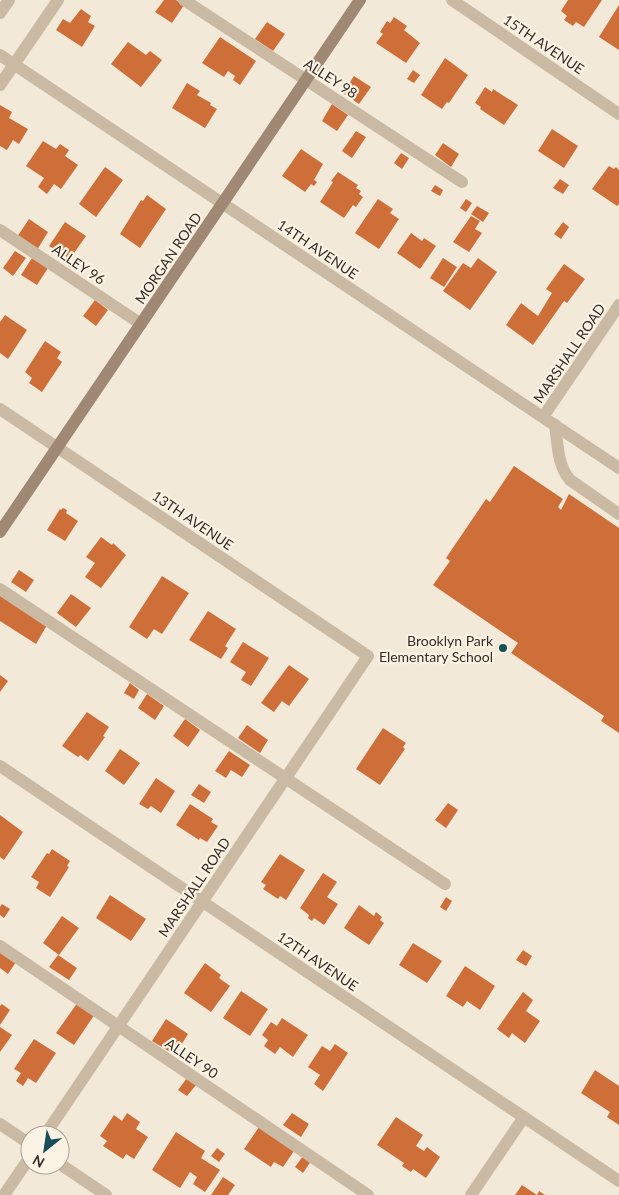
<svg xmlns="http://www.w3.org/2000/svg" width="619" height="1195" font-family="Lato,sans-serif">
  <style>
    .building { fill: #ce6f3a }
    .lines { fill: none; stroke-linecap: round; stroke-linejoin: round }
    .lane { stroke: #cbbaa3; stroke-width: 12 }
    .street { stroke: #cbbaa3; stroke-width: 12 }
    .secondary { stroke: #9f8974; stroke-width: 12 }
    .poi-dot { fill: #184e5a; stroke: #faf3e4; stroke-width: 2 }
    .labels { text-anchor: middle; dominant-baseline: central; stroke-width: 4.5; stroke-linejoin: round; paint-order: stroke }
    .street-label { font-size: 14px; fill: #362c25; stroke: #faf3e4 }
    .poi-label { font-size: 14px; fill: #362c25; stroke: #faf3e4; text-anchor: end }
  </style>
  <rect width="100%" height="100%" fill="#f3e9d8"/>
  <!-- building -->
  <path class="building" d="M164,0H176L184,5L172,23L155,12Z
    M568,0H602L584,27L576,22L573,26L564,20L567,16L561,11Z
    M619,5V50L599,37Z
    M81,9L91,16L88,22L95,26L82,47L56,30L63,19L70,23Z
    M394,17L407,26L404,30L420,43L406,63L376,43L383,34L380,32L387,21L390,23Z
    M267,22L285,34L273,51L255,39Z
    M220,37L256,61L240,85L233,80L235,76L228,71L224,77L202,63Z
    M128,42L146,55L150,51L162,60L141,87L111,64Z
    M445,58L468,75L449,103L447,102L442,109L421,95Z
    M413,70L420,75L414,83L407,79Z
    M354,76L371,87L359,104L343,93Z
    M187,83L200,91L197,95L211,103L210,105L217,109L205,128L172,108Z
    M485,87L492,92L493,89L518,105L504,125L480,109L481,107L475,103Z
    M332,104L348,115L337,131L322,121Z
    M0,105L12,112L9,118L28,129L19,144L13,140L7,150L0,146Z
    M552,129L578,146L564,168L538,151Z
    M356,131L366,137L352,158L342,151Z
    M43,141L56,149L60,144L69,150L65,156L78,165L61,189L54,184L47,194L38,187L44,178L26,166Z
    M443,143L459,154L451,167L435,155Z
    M301,149L323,164L314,180L317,182L314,186L311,184L305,192L282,176Z
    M401,153L409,158L402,169L394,163Z
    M609,166L614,169L616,167L619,170V204L617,206L592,189Z
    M105,167L123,180L96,217L79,204Z
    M338,172L358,185L356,188L361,191L359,194L363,197L356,207L353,205L344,218L320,202L333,182L331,181Z
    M560,179L569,185L563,194L553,188Z
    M435,185L443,190L440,196L431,191Z
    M147,195L166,209L140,248L120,234L141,200L143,201Z
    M378,199L393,209L390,213L399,219L379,249L355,233Z
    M466,199L472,203L466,212L460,208Z
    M477,206L489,213L483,222L471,214Z
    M471,216L480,221L475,229L482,233L469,252L453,242Z
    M29,219L48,232L37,250L17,237Z
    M65,222L86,236L70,259L49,246Z
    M563,222L569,227L561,239L554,234Z
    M411,233L422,241L424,238L436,246L420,269L397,253Z
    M15,251L26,258L13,276L3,268Z
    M32,258L48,268L37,285L21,275Z
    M443,258L457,267L444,287L430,278Z
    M478,258L497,272L470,310L443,291L463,263L471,268Z
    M564,264L585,279L567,303L564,301L533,345L506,325L521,303L538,316L552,293L546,289Z
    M95,300L108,310L96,326L83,316Z
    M5,315L27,330L8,359L0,353V322Z
    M45,341L61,352L57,358L62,362L42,392L29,383L32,378L25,372Z
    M514,466L563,499L558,507L561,510L569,494L619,528V733L601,721L604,716L511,653L518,643L433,585L450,561L446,558L486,499L490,502Z
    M63,508L67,510L66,513L78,521L65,541L47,530L60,509L61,510Z
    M101,537L112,545L113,543L126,555L101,588L85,577L95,563L86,557Z
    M19,570L34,580L26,592L11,582Z
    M162,576L189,593L162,634L154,629L147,639L129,627Z
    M71,594L91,608L76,627L57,613Z
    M0,595L47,625L36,644L0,621Z
    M208,611L236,629L225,646L228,648L221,659L189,640Z
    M243,642L269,658L251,686L241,680L246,672L230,662Z
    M289,665L309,679L289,706L282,701L274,712L261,703Z
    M0,675L8,681L0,692Z
    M130,683L139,690L134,699L124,693Z
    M147,694L164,706L155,720L138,708Z
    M87,712L109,727L103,736L105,737L88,761L80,755L78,757L62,746Z
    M185,719L200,730L188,747L173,736Z
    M247,725L268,740L260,753L238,738Z
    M383,728L406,743L403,747L405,749L380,785L356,769Z
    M120,749L140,763L124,785L105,771Z
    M229,751L250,765L242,777L231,770L226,778L215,771Z
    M156,778L175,791L161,813L151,806L148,809L139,804Z
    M199,784L211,792L204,803L191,795Z
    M448,803L458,810L446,828L435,820Z
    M190,804L213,819L211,822L218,826L207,842L200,838L199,840L176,825Z
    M0,815L23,832L4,860L0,857Z
    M52,849L70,861L67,866L69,867L50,897L36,888L39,882L31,877L47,853L49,854Z
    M280,854L305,870L286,900L280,896L278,899L263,889L266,885L261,882Z
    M323,873L337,882L327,897L338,904L324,925L314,918L312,921L308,918L309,915L300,908Z
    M110,895L146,919L131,941L96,918Z
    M446,897L452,901L446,911L440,907Z
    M2,904L10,909L4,918L0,915V907Z
    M359,905L374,916L376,912L382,917L380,920L384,923L369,945L344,928Z
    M62,916L79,928L59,955L43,943Z
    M413,943L442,961L427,983L399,965Z
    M523,950L532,956L526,966L516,960Z
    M0,951L16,962L8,974L0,968Z
    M58,955L77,968L69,980L49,967Z
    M205,963L221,975L219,978L230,986L211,1012L184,993Z
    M465,966L495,986L480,1010L467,1001L463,1007L446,996Z
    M241,991L268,1009L250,1036L223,1018Z
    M523,992L533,1000L526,1011L540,1021L525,1043L512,1033L509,1038L497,1029Z
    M78,1002L95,1014L74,1045L56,1033Z
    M2,1004L10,1010L0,1025V1006Z
    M282,1018L308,1035L293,1057L280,1047L275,1054L264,1046L268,1040L262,1035L271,1022L277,1026Z
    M166,1019L188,1034L175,1055L152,1041Z
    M0,1027L12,1035L0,1052Z
    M34,1039L56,1053L36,1083L28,1078L23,1086L16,1081L21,1073L14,1069Z
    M335,1044L348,1053L323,1091L314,1084L320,1075L308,1067L322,1046L330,1051Z
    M595,1070L619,1086V1125L607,1117L610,1112L581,1093Z
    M187,1078L196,1085L187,1096L178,1090Z
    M127,1113L140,1122L136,1129L148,1137L134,1159L126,1154L123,1159L103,1146L107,1141L100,1136L114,1115L122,1121Z
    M292,1113L309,1124L301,1137L283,1125Z
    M396,1117L423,1135L416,1146L424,1151L427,1147L440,1157L426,1178L413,1169L411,1172L402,1166L404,1163L377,1145Z
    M259,1127L294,1151L283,1167L274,1162L271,1167L244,1149Z
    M176,1132L205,1151L201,1158L220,1170L205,1192L193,1184L197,1177L190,1172L180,1188L152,1170Z
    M217,1148L225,1154L219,1162L211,1156Z
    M303,1156L311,1161L303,1173L295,1167Z
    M223,1177L235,1185L228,1195H211Z
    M522,1185L537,1195L539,1191L545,1195H515Z"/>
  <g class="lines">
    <!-- lane -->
    <path class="lane" d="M184,0L462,182
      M0,13L9,0
      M0,85L58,0
      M0,230L141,324
      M555,425C558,444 557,465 570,480L619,514
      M0,589L445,884
      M0,946L368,1195"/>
    <!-- street -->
    <path class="street" d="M452,0L619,114
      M0,55L619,468
      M0,409L368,656L45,1135
      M543,417L619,305
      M0,766L619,1181
      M0,1124L30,1144
      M60,1164L106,1195
      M4,1195L30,1157
      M471,1195L524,1117"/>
    <!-- secondary -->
    <path class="secondary" d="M0,532L360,0"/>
  </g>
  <!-- markers -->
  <circle class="poi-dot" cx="503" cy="648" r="5"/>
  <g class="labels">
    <!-- street labels -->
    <g class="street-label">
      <text transform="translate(544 44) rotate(34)">15TH AVENUE</text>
      <text transform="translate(331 78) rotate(33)">ALLEY 98</text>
      <text transform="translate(318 249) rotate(34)">14TH AVENUE</text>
      <text transform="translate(168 258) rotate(-56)">MORGAN ROAD</text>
      <text transform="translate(79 264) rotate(34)">ALLEY 96</text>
      <text transform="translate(569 353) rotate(-56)">MARSHALL ROAD</text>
      <text transform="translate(193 520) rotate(34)">13TH AVENUE</text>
      <text transform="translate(194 887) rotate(-56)">MARSHALL ROAD</text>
      <text transform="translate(318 961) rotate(34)">12TH AVENUE</text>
      <text transform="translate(192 1058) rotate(34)">ALLEY 90</text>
    </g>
    <!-- poi labels -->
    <g class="poi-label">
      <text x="493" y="640">Brooklyn Park<tspan x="493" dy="16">Elementary School</tspan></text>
    </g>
  </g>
  <!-- north arrow -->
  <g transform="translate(45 1150) rotate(210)"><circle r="24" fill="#faf3e4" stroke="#aca398"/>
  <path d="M0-4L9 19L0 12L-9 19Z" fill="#184e5a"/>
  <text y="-8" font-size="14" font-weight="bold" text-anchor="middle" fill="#362c25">N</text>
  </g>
</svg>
